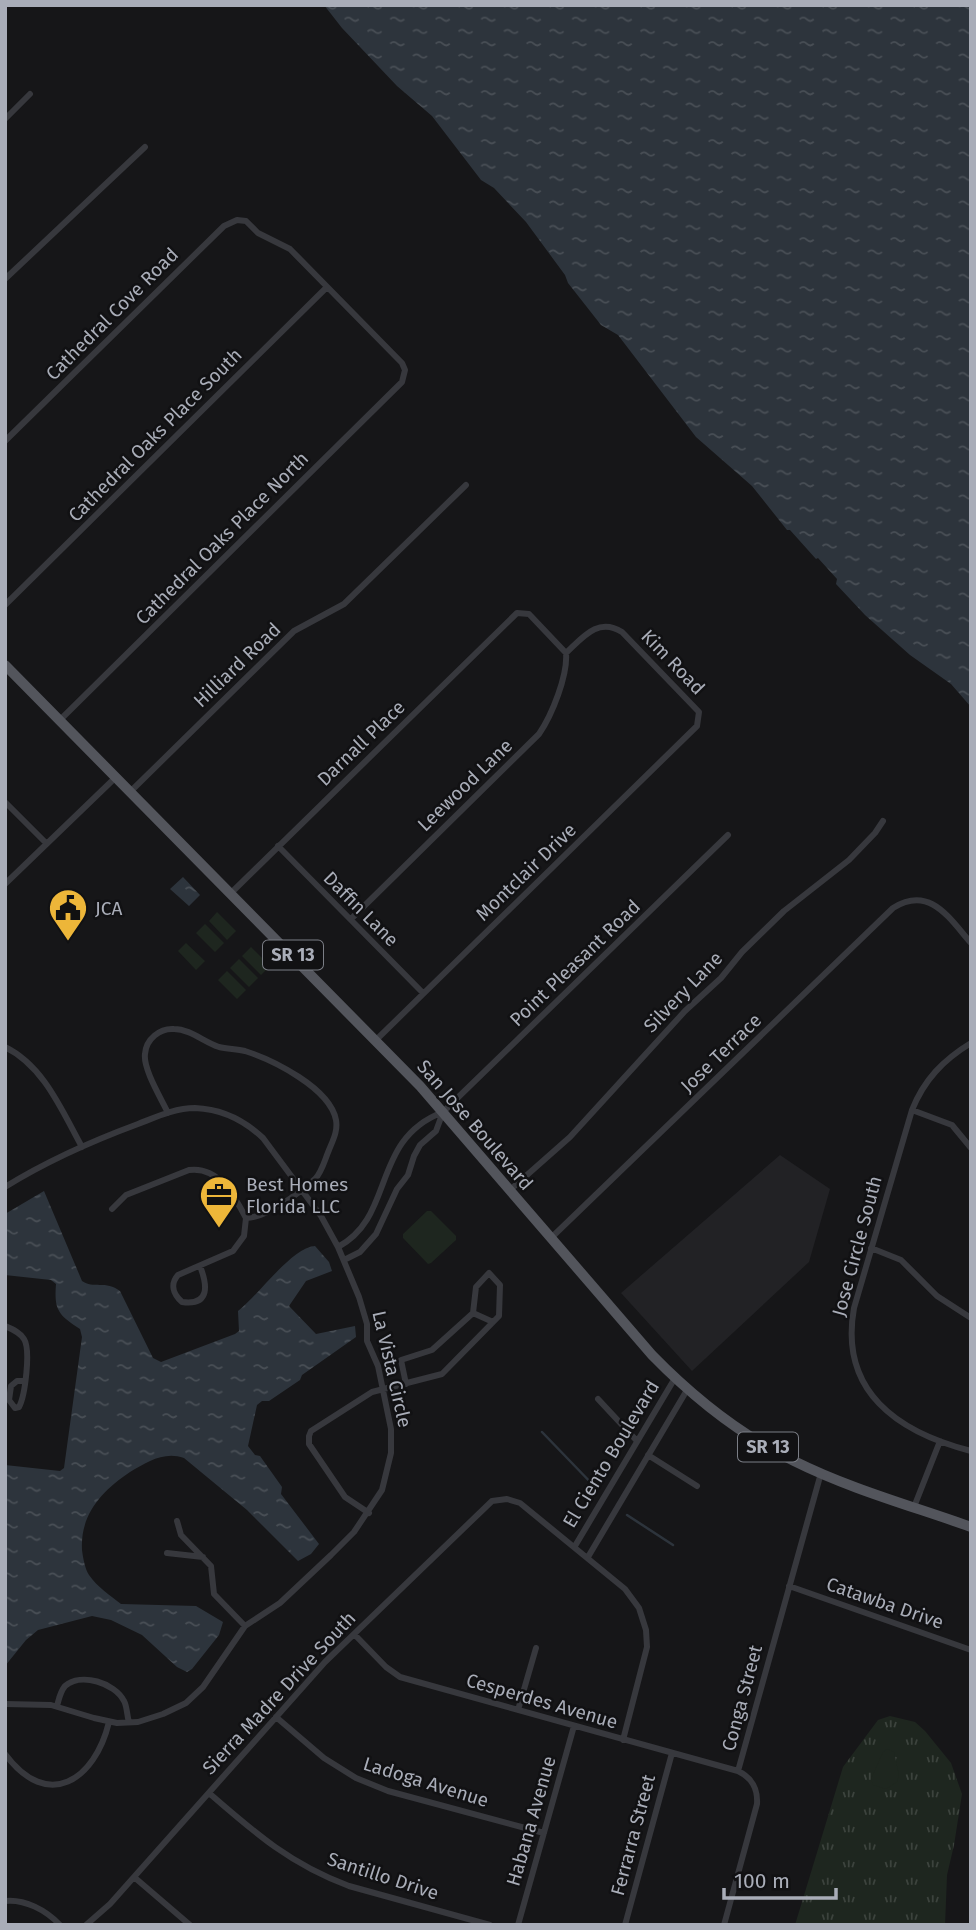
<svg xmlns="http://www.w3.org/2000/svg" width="976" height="1930" font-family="'Fira Sans',sans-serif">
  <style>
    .built { fill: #222225 }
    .grass { fill: url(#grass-tufts) }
    .park { fill: #1e261f }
    .water { fill: url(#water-ripples) }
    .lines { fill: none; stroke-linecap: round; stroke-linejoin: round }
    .stream { stroke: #2d343c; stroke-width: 2.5 }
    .street { stroke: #37383d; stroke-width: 6 }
    .primary { stroke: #53555c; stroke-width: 10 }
    .labels { text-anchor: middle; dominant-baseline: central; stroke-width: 5; stroke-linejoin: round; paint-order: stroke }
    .shield { fill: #111113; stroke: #7b7e86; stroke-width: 2 }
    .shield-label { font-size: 18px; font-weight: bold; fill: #a9adb8 }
    .street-label { font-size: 19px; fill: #a9adb8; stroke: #111113 }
    .poi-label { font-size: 19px; fill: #a9adb8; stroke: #111113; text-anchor: start }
  </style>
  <defs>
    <pattern id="grass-tufts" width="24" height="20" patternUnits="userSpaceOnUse" patternTransform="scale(1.75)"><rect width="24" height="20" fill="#1e261f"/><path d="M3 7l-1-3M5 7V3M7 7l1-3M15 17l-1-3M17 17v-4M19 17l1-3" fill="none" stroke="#3c433d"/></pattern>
    <pattern id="water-ripples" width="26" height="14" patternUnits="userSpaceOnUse" patternTransform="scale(1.75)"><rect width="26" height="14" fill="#2d343c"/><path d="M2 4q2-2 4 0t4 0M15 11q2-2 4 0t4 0" fill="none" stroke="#494f56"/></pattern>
  </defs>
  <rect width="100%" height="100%" fill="#161618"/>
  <!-- built -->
  <path class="built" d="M780,1155L830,1189L809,1262L692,1371L621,1293Z"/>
  <!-- grass -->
  <path class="grass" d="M890,1716L915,1722L925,1731L951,1763L962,1794L954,1845L947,1875L945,1925H795L843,1767L878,1720Z"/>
  <!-- park -->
  <path class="park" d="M217,912L236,931L227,940L209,921Z
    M205,924L224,943L215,952L196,933Z
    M186,943L205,961L196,970L178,951Z
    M251,947L270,966L261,975L242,956Z
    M239,959L258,978L249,987L230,968Z
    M227,971L246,990L237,999L218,980Z
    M427,1211H431L456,1236V1240L431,1263L428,1264L403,1238V1234Z
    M887,1749L894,1752L899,1775L897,1782L886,1789L873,1785L871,1779L883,1752Z"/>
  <!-- water -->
  <path class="water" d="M324,5H971V707L951,684L910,655L865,615L836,584L837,579L818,558L816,559L790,530H787L752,486L696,437L618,335L601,325L568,283L565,275L526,222L494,188L481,180L432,116L397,86L342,28Z
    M183,877L200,895L189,906L170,889Z
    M44,1191L82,1281C93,1289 106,1280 120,1291L153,1358L161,1362L235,1334L239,1331L238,1311C259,1295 291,1248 315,1246L329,1262L332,1271L306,1281L289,1306L316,1334L355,1326L356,1337L302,1375L300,1380L269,1401H262L257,1405L248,1446L255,1455L260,1456L282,1487L281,1494L319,1544L311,1554L298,1561L247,1510L184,1458C164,1451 147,1462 130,1472C102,1491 80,1514 82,1550C83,1558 85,1569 89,1575C97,1587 111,1596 121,1604L196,1606L223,1622L219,1635L192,1669L187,1672L177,1667L142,1635L111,1620L92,1616L38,1630L26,1640L5,1666V1465L60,1471L64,1468L82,1337L80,1329C58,1315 54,1310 56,1284L51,1280L5,1275V1214Z"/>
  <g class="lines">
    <!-- stream -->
    <path class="stream" d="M542,1432L597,1489
      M627,1515L673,1545"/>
    <!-- street -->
    <path class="street" d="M5,119L30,94
      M5,279L145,147
      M5,441L224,226L237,220L246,221L258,233L290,249L402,363L405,370L402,382L60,720
      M5,605L327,287
      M131,791L294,631L344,604L466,485
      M5,802L46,843
      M278,846L423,993
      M5,884L116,777
      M231,893L517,613L529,614L566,653
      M351,919L539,734C552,715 568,675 566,653
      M376,1040L697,726L699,712L622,632C598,617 583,637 566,653
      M971,1043C943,1060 924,1080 912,1110L854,1308C839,1391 897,1432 971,1451
      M5,1047C44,1066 62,1111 82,1147
      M912,1110L952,1125L971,1148
      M168,1113C161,1098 143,1069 145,1054C146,1039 160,1028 174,1029C190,1029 204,1042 219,1047C227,1049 236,1049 245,1051C273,1060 330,1088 336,1120C338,1131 333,1140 329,1150C325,1159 322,1172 315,1179C299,1193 267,1218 246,1218
      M5,1187C47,1161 92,1141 138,1124C156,1117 175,1108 195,1108C221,1109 244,1120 263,1138L321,1216L338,1247L359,1297L367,1324V1341L378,1366L391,1429V1453L382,1490L354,1532L331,1555L280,1603L245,1626L203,1687L186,1703L163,1714L138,1722L117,1723L94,1718L51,1705L5,1704
      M510,1190L570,1137L685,1011L721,978L742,952L784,911L849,860L875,833L883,821
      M112,1209L126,1195L189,1170C218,1166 234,1195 246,1218
      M551,1238L893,908C930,885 949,918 971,943
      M338,1247C396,1216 370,1140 443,1112L728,835
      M871,1248L901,1260L937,1296L971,1318
      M344,1260L360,1252L376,1234L397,1189L408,1175L414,1156L420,1145L436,1131L443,1112
      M200,1266C207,1284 211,1306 182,1302C173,1294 170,1284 178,1275L233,1251L244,1236L246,1218
      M473,1313L493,1322
      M5,1326C12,1329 20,1332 24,1339C31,1350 25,1396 19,1407L15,1408L9,1400L11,1386L17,1381H25
      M598,1399L637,1441
      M648,1455L697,1486
      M914,1507L940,1441
      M369,1513L345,1497L309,1444V1436L311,1431L372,1392L442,1374L499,1316L500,1285L489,1273L476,1287L473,1313L432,1350L401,1360L406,1384
      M177,1521L181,1535L211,1566L214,1594L245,1626
      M575,1546L675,1378
      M167,1553L203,1557
      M588,1557L687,1390
      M789,1586L971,1650
      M354,1634L386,1667L400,1677L738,1771C752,1778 758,1788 757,1804L724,1925
      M57,1706C59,1699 60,1692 65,1686C81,1672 115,1683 124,1701C127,1706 127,1716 129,1722
      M518,1710L536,1648
      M276,1717L324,1758L356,1778L388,1791L544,1833
      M5,1754C48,1812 95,1780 109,1722
      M738,1771L821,1473
      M209,1793C255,1833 290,1864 349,1886L490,1925
      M134,1877L190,1925
      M5,1901C25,1899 46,1910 60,1925
      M86,1925L110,1904L325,1662L492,1501L507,1499L520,1503L625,1589L639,1608L646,1630L647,1647L623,1740
      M518,1925L574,1726
      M625,1925L672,1753"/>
    <!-- primary -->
    <path class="primary" d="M5,665L420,1086L652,1355C694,1398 740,1435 794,1461C850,1489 912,1506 971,1527"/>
  </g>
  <!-- icons -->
  <defs>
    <g id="civic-pin" transform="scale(2.0125)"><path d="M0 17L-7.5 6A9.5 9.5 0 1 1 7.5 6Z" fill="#edb639" stroke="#111113"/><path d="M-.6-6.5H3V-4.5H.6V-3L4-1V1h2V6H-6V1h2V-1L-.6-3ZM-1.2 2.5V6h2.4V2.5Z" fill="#111"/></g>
    <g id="office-pin" transform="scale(2.0125)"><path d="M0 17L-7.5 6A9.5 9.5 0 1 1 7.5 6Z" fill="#edb639" stroke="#111113"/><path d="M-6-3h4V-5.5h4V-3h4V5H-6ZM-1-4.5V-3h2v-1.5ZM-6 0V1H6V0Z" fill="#111"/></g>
  </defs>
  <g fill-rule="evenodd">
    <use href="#civic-pin" x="68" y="908"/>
    <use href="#office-pin" x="219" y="1195"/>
  </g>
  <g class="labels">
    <!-- shield labels -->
    <g class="shield">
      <rect x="263" y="940.5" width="60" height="29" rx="5"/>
      <rect x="738" y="1432.5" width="60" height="29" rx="5"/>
    </g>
    <g class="shield-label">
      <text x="293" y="955">SR 13</text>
      <text x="768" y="1447">SR 13</text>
    </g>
    <!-- street labels -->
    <g class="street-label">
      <text transform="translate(112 314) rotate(-45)">Cathedral Cove Road</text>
      <text transform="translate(155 435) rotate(-45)">Cathedral Oaks Place South</text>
      <text transform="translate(222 538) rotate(-45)">Cathedral Oaks Place North</text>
      <text transform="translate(673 662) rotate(46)">Kim Road</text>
      <text transform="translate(237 665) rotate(-44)">Hilliard Road</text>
      <text transform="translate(361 743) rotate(-44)">Darnall Place</text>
      <text transform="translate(465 785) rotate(-44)">Leewood Lane</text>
      <text transform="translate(526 872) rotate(-44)">Montclair Drive</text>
      <text transform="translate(361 909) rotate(45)">Daffin Lane</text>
      <text transform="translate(575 963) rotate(-44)">Point Pleasant Road</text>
      <text transform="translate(683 992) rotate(-46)">Silvery Lane</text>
      <text transform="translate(721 1053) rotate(-44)">Jose Terrace</text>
      <text transform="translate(475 1125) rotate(49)">San Jose Boulevard</text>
      <text transform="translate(857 1246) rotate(-75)">Jose Circle South</text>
      <text transform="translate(392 1369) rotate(77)">La Vista Circle</text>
      <text transform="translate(611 1454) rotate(-59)">El Ciento Boulevard</text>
      <text transform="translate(885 1603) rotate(19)">Catawba Drive</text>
      <text transform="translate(279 1693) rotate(-47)">Sierra Madre Drive South</text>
      <text transform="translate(742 1698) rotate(-75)">Conga Street</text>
      <text transform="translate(542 1701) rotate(16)">Cesperdes Avenue</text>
      <text transform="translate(426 1782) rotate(17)">Ladoga Avenue</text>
      <text transform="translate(531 1821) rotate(-74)">Habana Avenue</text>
      <text transform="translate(633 1835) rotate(-75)">Ferrarra Street</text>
      <text transform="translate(383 1876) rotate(18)">Santillo Drive</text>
    </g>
    <!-- poi labels -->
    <g class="poi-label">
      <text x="95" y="908">JCA</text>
      <text x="246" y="1184">Best Homes<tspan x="246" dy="22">Florida LLC</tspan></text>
    </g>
  </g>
  <!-- border -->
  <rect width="976" height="1930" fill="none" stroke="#a9adb8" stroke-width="14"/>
  <!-- scale -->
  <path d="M724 1888v10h112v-10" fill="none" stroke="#a9adb8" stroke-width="3.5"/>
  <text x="734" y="1888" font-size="21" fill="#a9adb8" stroke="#111113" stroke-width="5" paint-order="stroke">100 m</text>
</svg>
